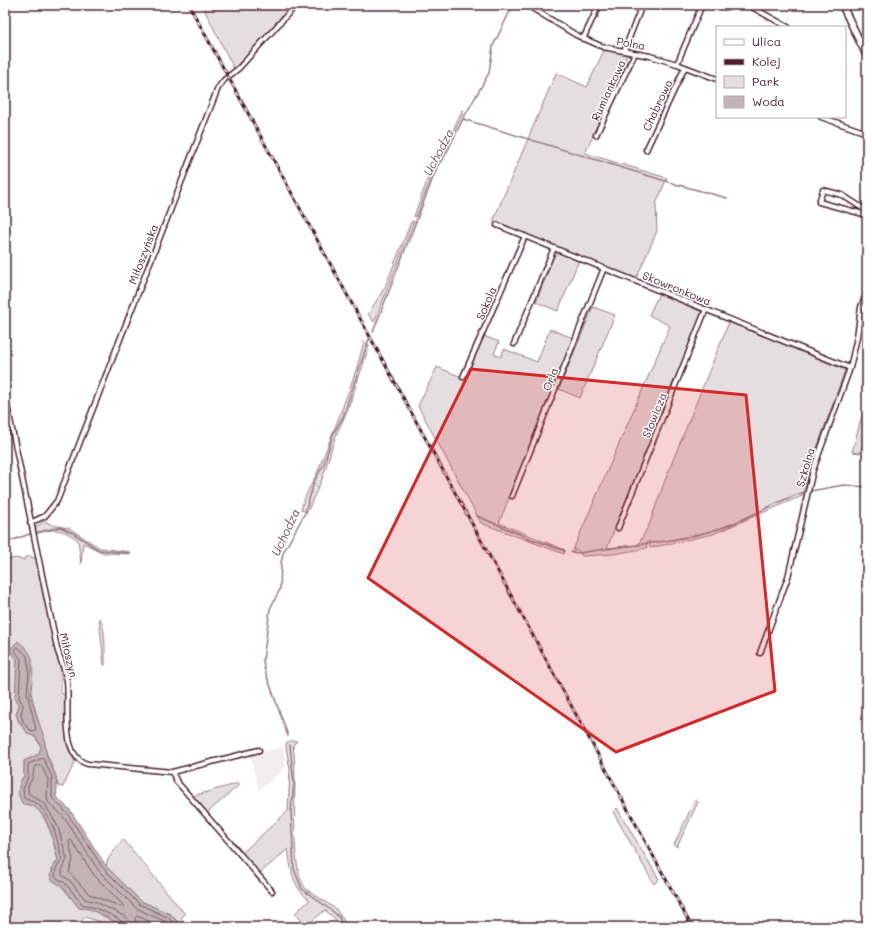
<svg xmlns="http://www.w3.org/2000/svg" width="872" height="932" font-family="Mali,sans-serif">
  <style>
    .built { fill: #f2eeef }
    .green { fill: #e5dee0; stroke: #987e86 }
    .water { fill: #c1b3b6; stroke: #91787e }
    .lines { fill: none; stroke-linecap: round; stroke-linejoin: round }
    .shore { stroke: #7a5a63; stroke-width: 1 }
    .stream { stroke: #91787e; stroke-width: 1.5 }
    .street-casing { stroke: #4a1f2b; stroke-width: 7 }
    .secondary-casing { stroke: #4a1f2b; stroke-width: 9 }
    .street { stroke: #fff; stroke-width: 4 }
    .secondary { stroke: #fff; stroke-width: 6 }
    .rail-casing { stroke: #4a1f2b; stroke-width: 3 }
    .rail { stroke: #fff; stroke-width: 1.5; stroke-dasharray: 4.5; stroke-linecap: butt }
    .marked { fill: #d62828; fill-opacity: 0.2; stroke: #d62828; stroke-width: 3; stroke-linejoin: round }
    .labels { text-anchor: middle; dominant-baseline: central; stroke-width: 3; stroke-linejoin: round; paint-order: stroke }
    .street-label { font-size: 11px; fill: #4a1f2b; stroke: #fff }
    .water-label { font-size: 12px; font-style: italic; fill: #74535c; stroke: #fff }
  </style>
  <rect width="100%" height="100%" fill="#fff"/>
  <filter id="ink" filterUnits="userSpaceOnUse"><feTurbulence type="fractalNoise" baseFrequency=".025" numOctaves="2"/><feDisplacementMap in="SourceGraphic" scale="8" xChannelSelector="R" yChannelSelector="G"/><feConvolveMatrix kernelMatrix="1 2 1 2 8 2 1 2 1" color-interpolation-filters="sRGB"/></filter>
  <g filter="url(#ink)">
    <!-- built -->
    <path class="built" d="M283,747L286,767L259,790L250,755Z"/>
    <!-- green -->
    <path class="green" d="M202,5H293L234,69Z
      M605,48L626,54V66L585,153L667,178L656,204L657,231L636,279L493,221L556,73L587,87Z
      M462,110L464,112L442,158L435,168L416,217L414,216L433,165L445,148Z
      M414,221L376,318L374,322L368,314L385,287L411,222Z
      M560,252L579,260L558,311L536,302L554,256Z
      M659,293L702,312L607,548L638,545L649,525L667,475L729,322L845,370L815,453L802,496L713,534L650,548L649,541L646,543L647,548L614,554L582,556L578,550H573L670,326L649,315Z
      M593,307L615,315L580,398L559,389Z
      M550,329L573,338L499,523L565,550L564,554L481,523L418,406L437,367L464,378L484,336L499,342L494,354L501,357L504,349L537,362Z
      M364,342L369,345L368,350L348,409L336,435L322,479L309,508L307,512L301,510C304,496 312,484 318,471C334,428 353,386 364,342Z
      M863,412L867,414V435L860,453L852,452Z
      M45,521L52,525L69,528L100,548L130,552V554L104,553L83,543L81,564L78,540C61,528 55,528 35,534L36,527Z
      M30,556L36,559L56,652L61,670V693L65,695L67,745L75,762L63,787L58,786L56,776L46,752L44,737L40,729L31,692L33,669L17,659L16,701L19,705C11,730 34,729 41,747L39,754L24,761V776L20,782L30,804L38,809L44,818L50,831L58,860L52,868V880L62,886L79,908L90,909L125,927C111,927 97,920 84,917L79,927H5V560L16,558L24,560V558Z
      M99,618C106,625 105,654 105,665H104Z
      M290,741H297L293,745C299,778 287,867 306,889L336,909L348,927H339L337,921L325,910L306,926L295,913L310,900C292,888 291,868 288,849L260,873L242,853L288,811L290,770L286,747V743Z
      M239,783L240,784L207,813L193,796Z
      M695,800L698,802L677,847L674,845Z
      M617,808L659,879L654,884L613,812Z
      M123,839L185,914L181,918L188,927H181L172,915L141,901L106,866L108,859Z"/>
    <!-- water -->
    <path class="water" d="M18,641C42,660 28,667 30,691C32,707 40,723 44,738C45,743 45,748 46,753C51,771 60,776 56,797L70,810L106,866L141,901L172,915L181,927H125L90,909L79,908L62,886L52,880L50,875L53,871L52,868L58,860C53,841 48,804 23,804C16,795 18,784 24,776V761L39,754L41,747L36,737L28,734L18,720L16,714L19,705L15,697L17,659L9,650Z"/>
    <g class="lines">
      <!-- shore -->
      <path class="shore" d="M18,647L27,656L29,669L27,693L36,729L34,731L30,730L23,722L21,715L23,705L19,698L21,659L15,651Z
        M71,840L94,875L124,906V908L89,894L69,872L73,860L69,842Z
        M126,927C124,918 91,906 82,904L65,883L55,877L56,868L62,860C58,842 54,820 40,806C35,801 29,801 24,798L23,789L28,777V764L43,758L52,777V798L67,813L103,868L139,904L169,918L176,927
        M131,927L130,922L126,917L94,901L85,899L69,880L62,875V870L67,859L58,827L45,804L28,793V786L33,777L34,767L41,765L48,779L47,797L48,802L63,816L99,871L136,908L166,922L170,927
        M137,927L135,918L137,916L162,927"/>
      <!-- stream -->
      <path class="stream" d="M597,19L603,5
        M463,119L675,184L727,198
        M373,332L438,165L446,154L463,119L489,73L493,46L513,5
        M810,491L844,485L867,487
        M477,516L531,539L565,551
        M35,533L60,527L73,533L99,550L129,553
        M571,552L580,553C626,545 673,543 718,529C748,520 775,501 805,492
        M7,555V542L30,534
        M5,577L7,561
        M288,736L264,668L263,660L270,609L280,589L281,564L283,553L305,513L314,482L324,464L333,434L343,417L369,339
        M290,745L294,784L291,811L294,869L302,889L331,910L339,917L342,927
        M862,927L867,917"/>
      <!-- street casing -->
      <g class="street-casing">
        <path id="street" d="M527,5L576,35L603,47L650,56L677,64L717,79
          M748,5L788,27
          M583,39L599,5
          M624,51L642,5
          M677,64L702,5
          M821,117L867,133
          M596,135L635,53
          M646,150L685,67
          M867,211L842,195L823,190L819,202L867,215
          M497,225L850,368
          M514,344L554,248
          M463,377L525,236
          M5,395L57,648C60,659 65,669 67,681C70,703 59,757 88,764L172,772L259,750
          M512,496L604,268
          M30,523L45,516L57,501L218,88L224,80L239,68L296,5
          M618,528L706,309
          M760,653L788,577L813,470L850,368L857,337L861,307L867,293
          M172,772L177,782L192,799L272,891"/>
      </g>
      <!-- secondary casing -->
      <g class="secondary-casing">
        <path id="secondary" d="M842,5L867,56"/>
      </g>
      <!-- street -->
      <use href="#street" class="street"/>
      <!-- secondary -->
      <use href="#secondary" class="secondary"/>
      <!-- rail casing -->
      <g class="rail-casing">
        <path id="rail" d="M189,5L692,927"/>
      </g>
      <!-- rail -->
      <use href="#rail" class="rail"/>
    </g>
  </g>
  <!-- marked area -->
  <path class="marked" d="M471,369L746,395L775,691L616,752L368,578Z"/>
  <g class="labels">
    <!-- street labels -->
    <g class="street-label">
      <text transform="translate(631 43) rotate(11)">Polna</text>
      <text transform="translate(608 90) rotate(-65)">Rumiankowa</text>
      <text transform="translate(657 105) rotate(-65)">Chabrowa</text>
      <text transform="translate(143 254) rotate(-69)">Miłoszyńska</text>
      <text transform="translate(677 288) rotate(22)">Skowronkowa</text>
      <text transform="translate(486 303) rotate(-67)">Sokola</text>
      <text transform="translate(550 379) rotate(-68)">Orla</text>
      <text transform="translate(654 415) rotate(-68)">Słowicza</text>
      <text transform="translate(805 467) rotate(-74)">Szkolna</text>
      <text transform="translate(69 655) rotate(76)">Miłoszyn</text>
    </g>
    <!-- water labels -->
    <g class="water-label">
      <text transform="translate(438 152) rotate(-62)">Uchodza</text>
      <text transform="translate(285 532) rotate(-65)">Uchodza</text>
    </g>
  </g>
  <!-- margin -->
  <rect width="872" height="932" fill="none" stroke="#fff" stroke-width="20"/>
  <rect x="10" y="10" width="852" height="912" fill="none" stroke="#4a1f2b" stroke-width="1.5" filter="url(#ink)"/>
  <!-- legend -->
  <rect x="716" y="26" width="130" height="92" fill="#ffffff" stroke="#b7a5aa"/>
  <rect x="724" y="39" width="20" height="6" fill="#ffffff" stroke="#b7a5aa"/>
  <text x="752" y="46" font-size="12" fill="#4a1f2b">Ulica</text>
  <rect x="724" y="59" width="20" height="6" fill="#4a1f2b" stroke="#b7a5aa"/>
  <text x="752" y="66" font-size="12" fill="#4a1f2b">Kolej</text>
  <rect x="724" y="76" width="20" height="12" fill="#e5dee0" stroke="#b7a5aa"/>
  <text x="752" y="86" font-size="12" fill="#4a1f2b">Park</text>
  <rect x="724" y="96" width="20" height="12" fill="#c1b3b6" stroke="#b7a5aa"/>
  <text x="752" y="106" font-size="12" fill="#4a1f2b">Woda</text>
</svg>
